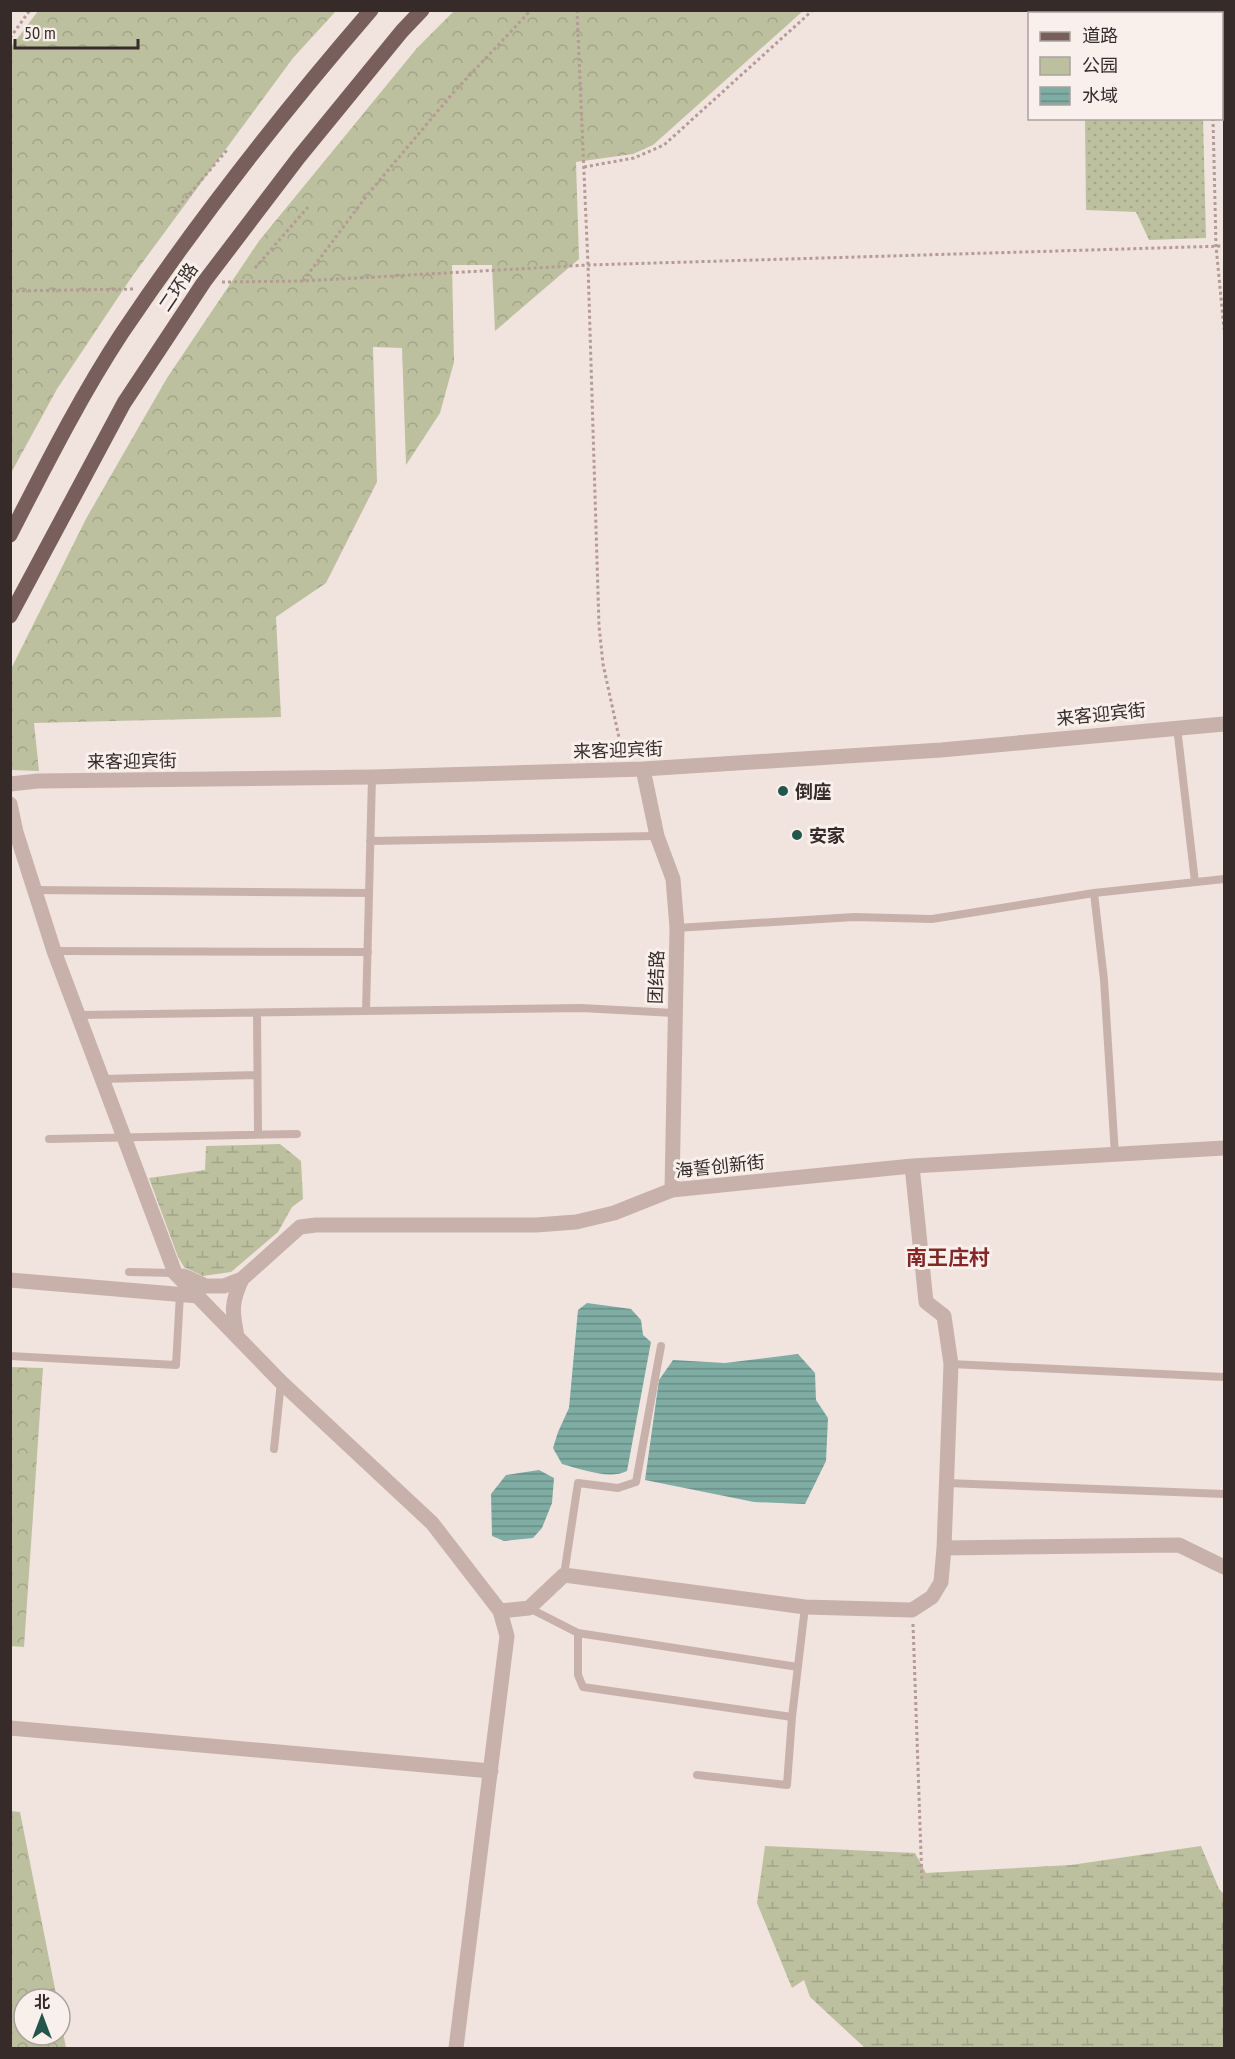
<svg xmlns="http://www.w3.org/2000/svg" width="1235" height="2059" font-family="'PT Sans Narrow','Noto Sans SC',sans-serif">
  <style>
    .green { fill: url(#green-dots) }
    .forest { fill: url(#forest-crowns) }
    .wetland { fill: url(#wetland-marsh) }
    .water { fill: url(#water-rules) }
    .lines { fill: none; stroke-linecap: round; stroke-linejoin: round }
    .path { stroke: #b59b95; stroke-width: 3; stroke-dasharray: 3 3; stroke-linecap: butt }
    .service { stroke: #c9b1ab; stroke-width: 8 }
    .minor { stroke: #c9b1ab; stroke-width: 15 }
    .primary { stroke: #785f5c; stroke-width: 15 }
    .poi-dot { fill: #22564d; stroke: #f9efeb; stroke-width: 2 }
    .labels { text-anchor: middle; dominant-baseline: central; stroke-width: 6; stroke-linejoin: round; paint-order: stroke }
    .street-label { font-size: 18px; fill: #372b2a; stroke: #f9efeb }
    .poi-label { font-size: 18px; font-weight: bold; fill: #372b2a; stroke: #f9efeb; text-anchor: start }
    .quarter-label { font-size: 21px; font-weight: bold; fill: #812828; stroke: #f9efeb }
  </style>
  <defs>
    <pattern id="green-dots" width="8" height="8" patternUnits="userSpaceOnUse" patternTransform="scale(1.5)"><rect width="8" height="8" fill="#bcc09f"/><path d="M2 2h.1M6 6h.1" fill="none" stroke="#a2a589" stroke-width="1.8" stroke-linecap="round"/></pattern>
    <pattern id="forest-crowns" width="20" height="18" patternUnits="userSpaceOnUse" patternTransform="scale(1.5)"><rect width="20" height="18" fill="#bcc09f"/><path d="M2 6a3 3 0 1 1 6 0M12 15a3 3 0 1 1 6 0" fill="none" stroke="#a2a589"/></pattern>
    <pattern id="wetland-marsh" width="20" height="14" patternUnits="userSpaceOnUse" patternTransform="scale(1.5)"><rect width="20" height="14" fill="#bcc09f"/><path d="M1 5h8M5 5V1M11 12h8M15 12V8" fill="none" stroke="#a2a589"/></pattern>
    <pattern id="water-rules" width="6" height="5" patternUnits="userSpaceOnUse" patternTransform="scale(1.5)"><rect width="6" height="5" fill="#7fada4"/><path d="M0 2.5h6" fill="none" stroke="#698d86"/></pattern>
  </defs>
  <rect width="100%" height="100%" fill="#f1e4de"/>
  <!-- green -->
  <path class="green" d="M1200,11V14H1083V11Z
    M1085,119H1203L1206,238L1149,240L1136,212L1086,210Z"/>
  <!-- forest -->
  <path class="forest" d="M38,11H336L293,58L131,278L57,389L11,473V47Z
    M454,11H803L653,145L633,154L576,162L579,259L495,331L492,265H452L454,362L440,413L406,465L402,348L373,347L377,482L326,583L276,617L281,717L34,723L39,771L11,770V669L87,517L167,378L259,241L417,48Z
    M10,1367L43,1368L24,1647L10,1646Z
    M10,1811L20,1812L57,1999H24V2035H60V2016L66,2048H11Z"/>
  <!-- wetland -->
  <path class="wetland" d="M280,1144L301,1161L303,1199L292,1207L278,1232L231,1272L203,1276L184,1267L178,1257L149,1178L205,1170L206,1146Z
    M765,1846L915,1853L926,1873L1071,1865L1201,1846L1219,1889L1224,1894V2048H865L810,1997L804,1980L792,1988L757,1903Z"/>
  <!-- water -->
  <path class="water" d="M587,1303L631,1309L641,1320L643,1335L651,1342L627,1471C609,1480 581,1469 562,1464L553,1448L558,1432L569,1408L578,1310Z
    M798,1354L815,1373L816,1400L828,1418L826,1461L805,1504L754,1502L645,1480L659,1380L673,1360L725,1363Z
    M539,1470L554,1478L552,1503L542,1528L533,1538L504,1541L492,1536L491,1494L506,1475Z"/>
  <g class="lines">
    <!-- path -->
    <path class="path" d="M577,10L588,265L599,626L603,664L623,756
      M1211,10V14
      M10,38L30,10
      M1213,118L1216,246L1224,329
      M584,167L634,158L664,145L813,10
      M174,212L227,150
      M255,268L308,207
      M303,281L368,194L453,93L531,10
      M222,282L303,281L588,265L1224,246
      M10,291L135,289
      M913,1624L922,1882"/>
    <!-- service -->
    <path class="service" d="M1177,727L1195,882
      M370,841L657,836
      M34,890L369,893
      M1094,893L1104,980L1115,1155
      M677,928L854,917L932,919L1094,893L1224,879
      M54,951L368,952
      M366,1011L372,777
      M257,1013L258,1134
      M80,1015L581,1008L674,1013
      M102,1079L257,1075
      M49,1139L297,1134
      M129,1272L175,1273
      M10,1356L176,1365L180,1294
      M951,1364L1224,1377
      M274,1449L281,1382
      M947,1483L1224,1494
      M564,1575L578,1483L618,1488L636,1482L661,1346
      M529,1608L578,1633L798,1667
      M578,1633V1675L583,1687L792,1717
      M697,1775L787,1785L792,1717L805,1607"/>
    <!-- minor -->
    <path class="minor" d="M643,769L657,836L673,879L677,928L672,1190
      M10,784L38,781L372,777L643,769L941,750L1224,724
      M10,804L16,832L54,951L175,1273L281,1382L432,1523L500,1611L507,1636L456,2048
      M184,1276L206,1286H224L242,1279L300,1227L316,1225H536L576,1222L614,1213L672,1190L912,1166L1224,1148
      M10,1280L198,1296
      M237,1336C232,1311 231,1303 242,1279
      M944,1548L1179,1545L1224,1567
      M500,1611L529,1608L564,1575L805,1607L912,1610L932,1597L941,1582L944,1548L951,1364L944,1316L926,1302L912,1166
      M10,1728L491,1771"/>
    <!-- primary -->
    <path class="primary" d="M10,535C45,467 80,397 122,333C198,220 282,113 371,10
      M10,616L124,403L204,282L299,157L402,31L422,10"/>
  </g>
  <!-- markers -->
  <g class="poi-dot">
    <circle cx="783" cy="791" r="6"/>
    <circle cx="797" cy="835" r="6"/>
  </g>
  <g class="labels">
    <!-- street labels -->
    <g class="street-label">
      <text transform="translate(178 287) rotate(-56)">二环路</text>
      <text transform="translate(1101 714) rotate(-6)">来客迎宾街</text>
      <text transform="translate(618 750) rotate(-2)">来客迎宾街</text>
      <text transform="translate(132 761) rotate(-1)">来客迎宾街</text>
      <text transform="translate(656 977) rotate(-88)">团结路</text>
      <text transform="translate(720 1166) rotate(-6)">海誓创新街</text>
    </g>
    <!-- poi labels -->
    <g class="poi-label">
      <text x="795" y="791">倒座</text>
      <text x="809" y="835">安家</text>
    </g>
    <!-- quarter labels -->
    <g class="quarter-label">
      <text x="948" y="1257">南王庄村</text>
    </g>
  </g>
  <!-- border -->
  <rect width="1235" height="2059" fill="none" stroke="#372b2a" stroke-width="24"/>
  <!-- legend -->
  <rect x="1028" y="12" width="195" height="108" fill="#f9efeb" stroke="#aba19e" stroke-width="1.5"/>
  <rect x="1040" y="32" width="30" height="9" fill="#785f5c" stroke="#aba19e" stroke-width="1.5"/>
  <text x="1082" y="42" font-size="18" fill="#372b2a">道路</text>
  <rect x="1040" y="57" width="30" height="18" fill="#bcc09f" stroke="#aba19e" stroke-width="1.5"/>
  <text x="1082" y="72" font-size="18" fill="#372b2a">公园</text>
  <rect x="1040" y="87" width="30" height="18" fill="url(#water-rules)" stroke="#aba19e" stroke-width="1.5"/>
  <text x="1082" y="102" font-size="18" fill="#372b2a">水域</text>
  <!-- north arrow -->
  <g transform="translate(42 2017)"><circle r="28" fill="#f9efeb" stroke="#aba19e" stroke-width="1.5"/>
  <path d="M0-4.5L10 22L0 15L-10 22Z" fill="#22564d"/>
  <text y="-9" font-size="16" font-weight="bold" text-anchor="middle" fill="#372b2a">北</text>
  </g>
  <!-- scale -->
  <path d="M15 39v9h123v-9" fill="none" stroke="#372b2a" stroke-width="3"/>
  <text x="24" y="39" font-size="18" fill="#372b2a" stroke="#f9efeb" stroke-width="4.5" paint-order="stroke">50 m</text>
</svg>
